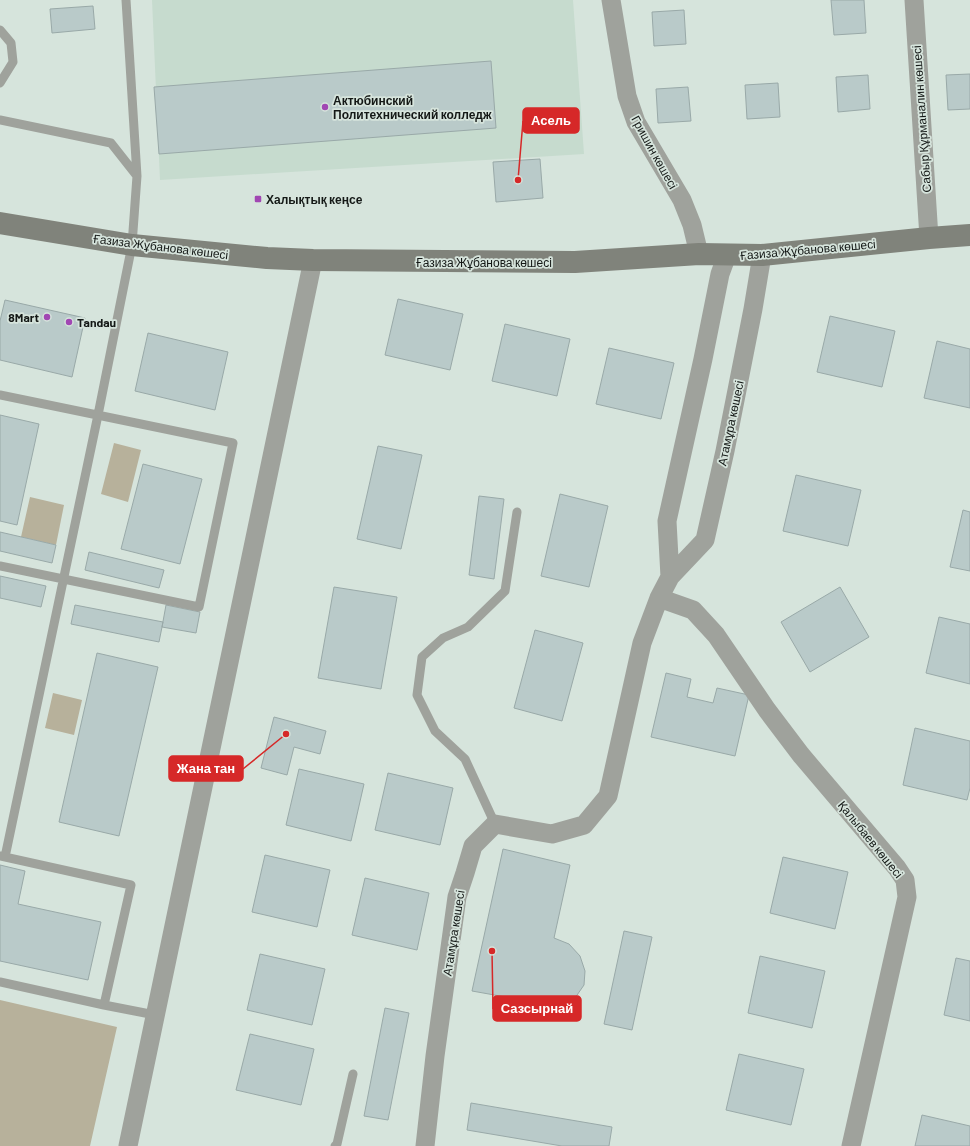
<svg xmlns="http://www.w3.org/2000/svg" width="970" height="1146" font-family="Barlow,sans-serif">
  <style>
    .built { fill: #c6dbce }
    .green { fill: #b7b19b }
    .building { fill: #b9cac9; stroke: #99a9a8 }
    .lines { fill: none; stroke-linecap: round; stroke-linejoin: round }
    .lane { stroke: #9fa29c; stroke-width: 9 }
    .street { stroke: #9fa29c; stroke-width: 19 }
    .secondary { stroke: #80837b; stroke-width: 22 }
    .poi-dot { fill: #a147b3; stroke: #d6e4dc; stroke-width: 1.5 }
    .labels { text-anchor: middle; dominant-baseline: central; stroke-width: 3.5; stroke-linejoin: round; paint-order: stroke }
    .poi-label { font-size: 12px; font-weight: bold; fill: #141816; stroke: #d6e4dc; text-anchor: start }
    .street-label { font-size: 12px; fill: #141816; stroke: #d6e4dc }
    .leader { fill: none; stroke: #d62828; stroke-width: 1.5 }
    .callout-dot { fill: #d62828; stroke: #d6e4dc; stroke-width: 1.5 }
    .callout { fill: #d62828; stroke: #d62828; stroke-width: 1.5 }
    .callout-label { font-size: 13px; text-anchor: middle; font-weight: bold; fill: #fff }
  </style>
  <rect width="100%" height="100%" fill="#d6e4dc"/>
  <!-- built -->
  <path class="built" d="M152,0H573L584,154L160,180Z"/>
  <!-- green -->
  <path class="green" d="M114,443L141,450L128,502L101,494Z
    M30,497L64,505L56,545L21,537Z
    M53,693L82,700L74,735L45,728Z
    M0,1000L117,1027L90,1146H0Z"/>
  <!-- building -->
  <path class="building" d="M831,0H864L866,33L834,35Z
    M93,6L95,29L52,33L50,9Z
    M684,10L686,44L654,46L652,12Z
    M491,61L496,128L159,154L154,87Z
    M970,74V109L948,110L946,75Z
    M868,75L870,109L838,112L836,77Z
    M778,83L780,117L747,119L745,85Z
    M688,87L691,121L658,123L656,89Z
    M540,159L543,198L496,202L493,162Z
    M398,299L463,314L450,370L385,355Z
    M5,300L85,318L72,377L0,360V321Z
    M830,316L895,331L882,387L817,372Z
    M505,324L570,339L557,396L492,381Z
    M148,333L228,352L215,410L135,391Z
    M937,341L970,349V408L924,398Z
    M609,348L674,363L661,419L596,404Z
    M0,415L39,424L17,525L0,521Z
    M378,446L422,455L401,549L357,539Z
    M143,464L202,479L180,564L121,549Z
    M796,475L861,490L848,546L783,531Z
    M560,494L608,506L589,587L541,576Z
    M479,496L504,499L494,579L469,575Z
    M963,510L970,512V571L950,567Z
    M0,532L56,545L52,563L0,551Z
    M89,552L164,570L159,588L85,570Z
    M0,576L46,586L41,607L0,598Z
    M334,587L397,597L381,689L318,678Z
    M840,587L869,637L810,672L781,622Z
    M75,605L163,622L159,642L71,624Z
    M166,605L200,612L196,633L162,627Z
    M939,617L970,624V684L926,673Z
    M535,630L583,643L562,721L514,708Z
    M97,653L158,667L119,836L59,822Z
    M666,673L691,679L687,697L713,703L717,688L749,695L735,756L651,737Z
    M274,717L326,731L320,754L294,747L287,775L261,768Z
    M915,728L970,741V788L967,800L903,785Z
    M299,769L364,784L351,841L286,825Z
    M388,773L453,788L440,845L375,830Z
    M503,849L570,865L554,938L569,944L580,956L585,971L584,985L575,998L565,1005L556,1006L472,991Z
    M265,855L330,870L317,927L252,912Z
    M783,857L848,872L835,929L770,913Z
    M0,865L25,871L18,904L101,922L88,980L0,961Z
    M365,878L429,893L417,950L352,935Z
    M624,931L652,937L632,1030L604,1024Z
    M260,954L325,969L312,1025L247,1010Z
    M760,956L825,971L812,1028L748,1013Z
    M956,958L970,961V1021L944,1015Z
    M385,1008L409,1013L388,1120L364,1116Z
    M250,1034L314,1049L301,1105L236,1090Z
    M739,1054L804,1069L791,1125L726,1110Z
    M471,1103L612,1127L609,1146H562L467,1130Z
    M922,1115L970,1126V1146H915Z"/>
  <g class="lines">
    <!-- lane -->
    <path class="lane" d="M126,0L137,176
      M0,30L11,43L13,62L0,83
      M0,120L111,143L137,176L132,245L98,415L5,857
      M0,395L233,443L199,607L0,566
      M495,824L465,759L435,731L417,695L422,657L443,638L468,627L505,591L517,512
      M0,856L131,885L104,1005
      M0,982L104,1005L155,1015
      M335,1146L337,1144L353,1074"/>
    <!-- street -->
    <path class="street" d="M611,0L627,96L636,122L682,200L692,225L699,254
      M914,0L929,238
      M670,577L667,521L703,359L720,274L727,255
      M659,598L693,610L716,635L767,710L801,755L897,868L905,880L907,897L851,1146
      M128,1146L313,260
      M425,1146L435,1056L457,897L465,873L473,846L495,824L552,834L584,825L608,796L642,643L659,598L670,577L705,540L725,451L753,309L762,255"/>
    <!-- secondary -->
    <path class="secondary" d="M0,223L132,245L267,258L313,260L575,262L699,254L762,255L929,238L970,235"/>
  </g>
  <!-- markers -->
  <g class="poi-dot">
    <circle cx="325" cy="107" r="4"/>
    <rect x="254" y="195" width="8" height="8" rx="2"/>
    <circle cx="47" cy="317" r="4"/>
    <circle cx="69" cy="322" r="4"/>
  </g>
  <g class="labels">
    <!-- poi labels -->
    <g class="poi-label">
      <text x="333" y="100">Актюбинский<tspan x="333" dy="14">Политехнический колледж</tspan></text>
      <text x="266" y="199">Халықтық кеңсе</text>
      <text x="39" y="317" text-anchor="end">8Mart</text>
      <text x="77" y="322">Tandau</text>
    </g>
    <!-- street labels -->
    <g class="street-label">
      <text transform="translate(921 119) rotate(-94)">Сабыр Құрманалин көшесі</text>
      <text transform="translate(655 152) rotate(61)">Гришин көшесі</text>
      <text transform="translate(161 246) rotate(7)">Ғазиза Жұбанова көшесі</text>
      <text transform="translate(808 249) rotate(-5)">Ғазиза Жұбанова көшесі</text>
      <text x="484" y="262">Ғазиза Жұбанова көшесі</text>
      <text transform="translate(730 423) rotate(-78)">Атамұра көшесі</text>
      <text transform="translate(871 839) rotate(51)">Қалыбаев көшесі</text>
      <text transform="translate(453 933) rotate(-81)">Атамұра көшесі</text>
    </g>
  </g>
  <!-- callouts -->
  <path class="leader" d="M518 180L523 121M286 734L243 769M492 951L493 1009"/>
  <g class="callout-dot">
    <circle cx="518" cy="180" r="4"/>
    <circle cx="286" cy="734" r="4"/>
    <circle cx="492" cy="951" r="4"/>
  </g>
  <g class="callout">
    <rect x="523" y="108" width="56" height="25" rx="4"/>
    <rect x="169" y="756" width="74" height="25" rx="4"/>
    <rect x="493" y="996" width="88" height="25" rx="4"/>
  </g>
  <g class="callout-label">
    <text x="551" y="125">Асель</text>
    <text x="206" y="773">Жана тан</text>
    <text x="537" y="1013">Сазсырнай</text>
  </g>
</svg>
